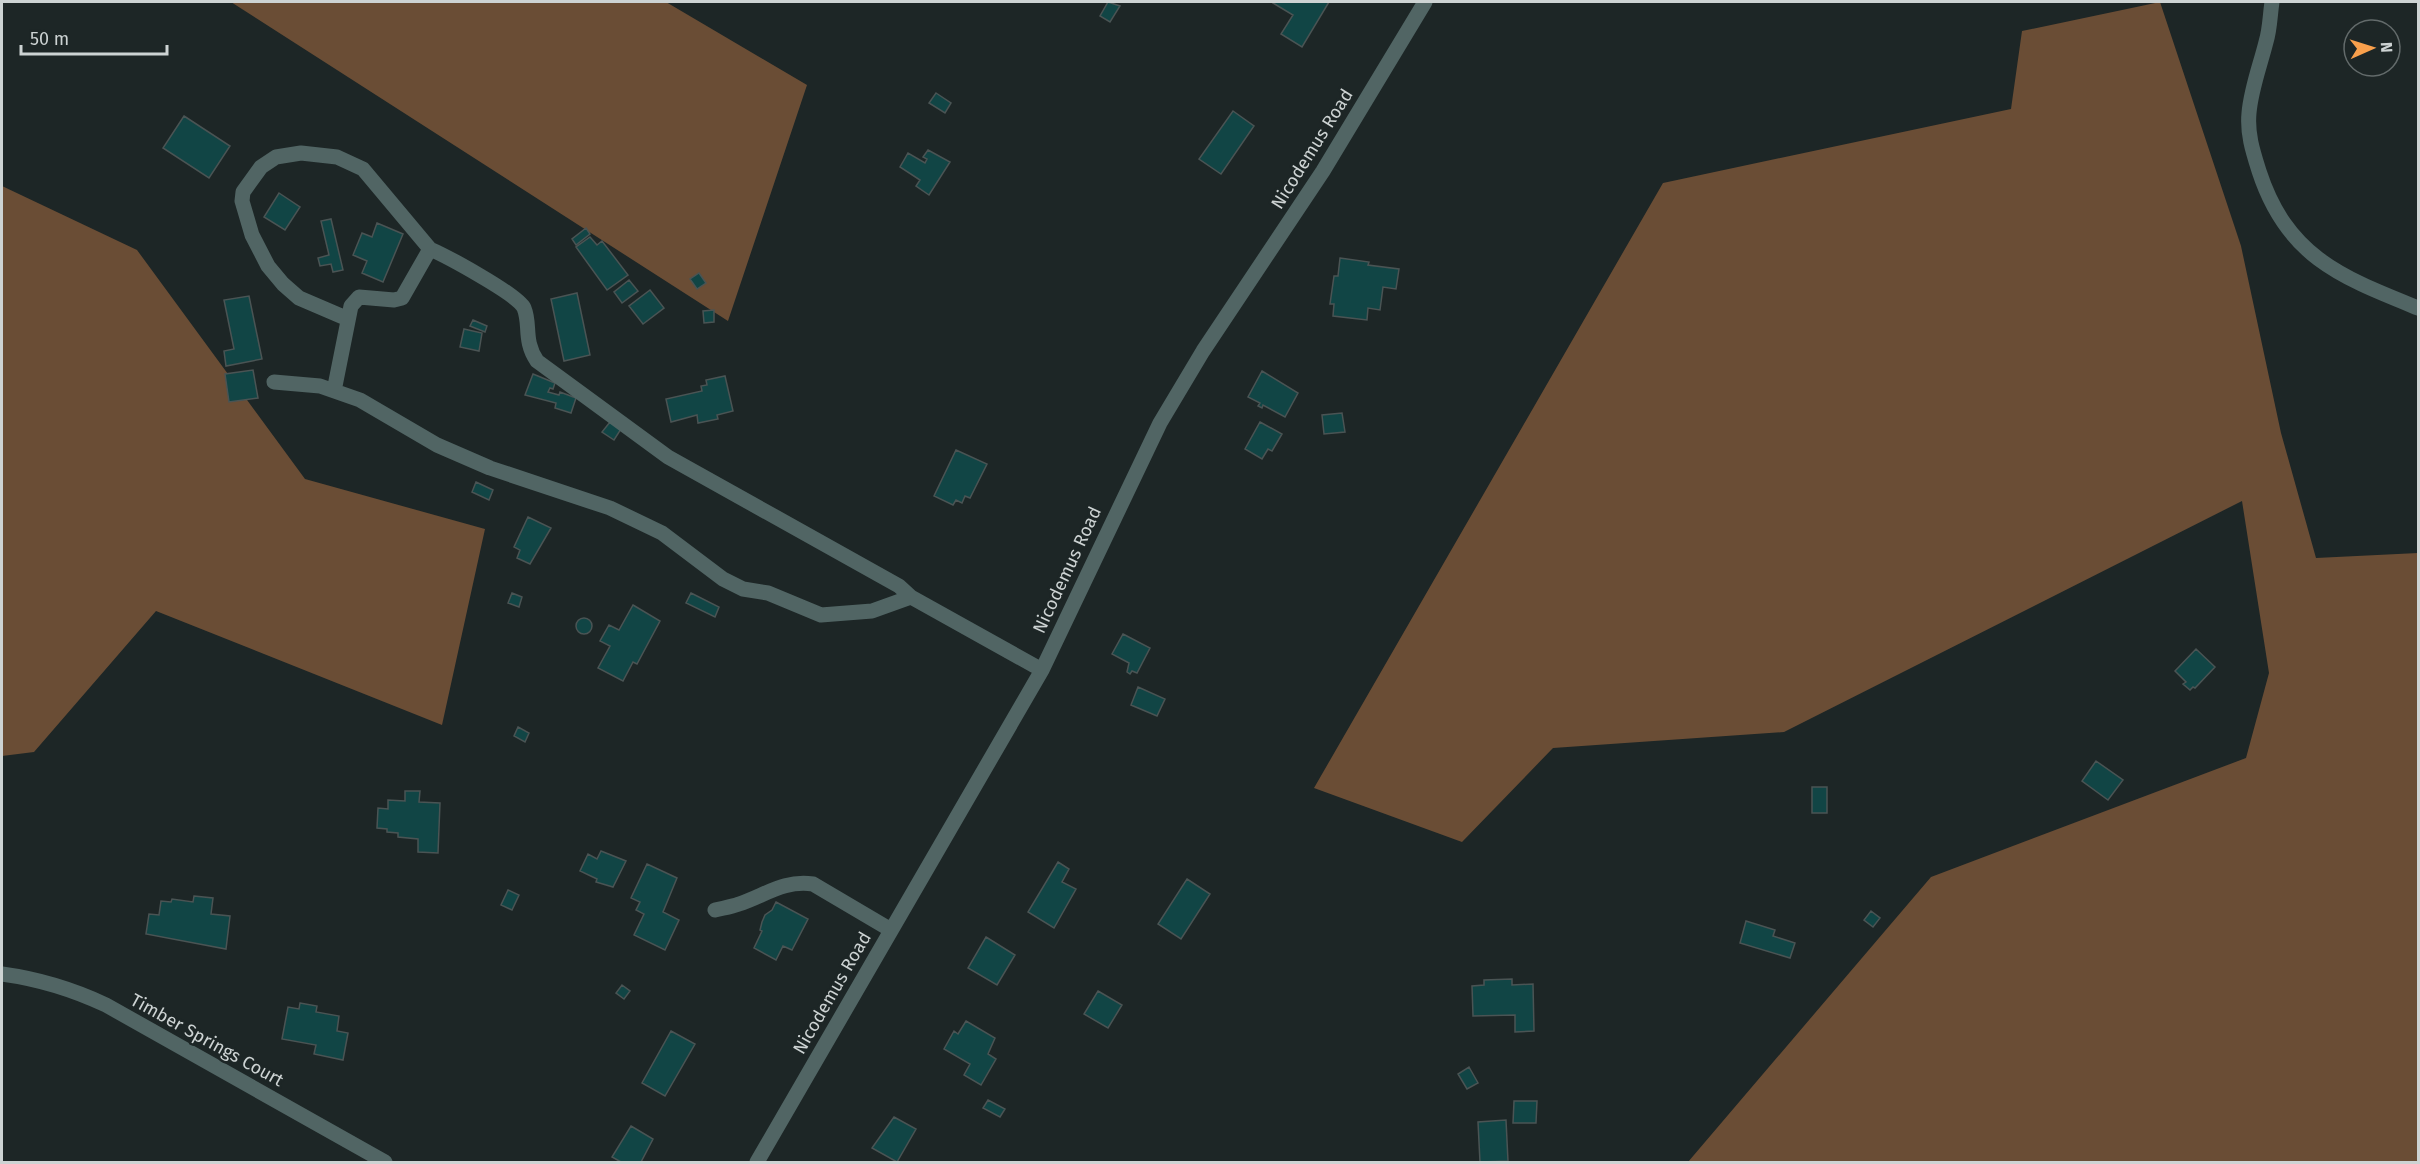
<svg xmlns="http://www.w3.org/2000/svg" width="2420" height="1164" font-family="'Fira Sans',sans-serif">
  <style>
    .forest { fill: #6a4d35 }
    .building { fill: #114545; stroke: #4a5454; stroke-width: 1.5 }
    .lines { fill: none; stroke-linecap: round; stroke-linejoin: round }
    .minor { stroke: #516564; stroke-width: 15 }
    .labels { text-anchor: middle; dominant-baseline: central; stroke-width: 5; stroke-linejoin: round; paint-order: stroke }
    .street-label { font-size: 18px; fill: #cdd3d3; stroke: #1d2626 }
  </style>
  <rect width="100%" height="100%" fill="#1d2626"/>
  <!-- forest -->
  <path class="forest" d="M231,2H666L807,85L728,321Z
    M2160,2L2241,246L2281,433L2316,558L2418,553V1162H1688L1931,877L2246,758L2269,673L2242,501L1784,732L1553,748L1462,842L1314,788L1663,183L2011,109L2022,31Z
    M2,186L137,250L305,479L485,529L442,725L156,611L34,752L2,756Z"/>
  <!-- building -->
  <path class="building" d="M1108,2L1120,6L1110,22L1100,16Z
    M1274,2H1329L1302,47L1281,34L1293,15L1273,3Z
    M936,93L951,103L945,113L929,103Z
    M1233,111L1254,126L1221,174L1199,159Z
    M184,116L230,146L209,178L163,148Z
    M928,150L950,162L929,195L916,186L920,180L900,167L908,153L925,163L927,159L923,157Z
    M279,193L300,207L285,230L264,217Z
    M331,219L343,270L333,272L331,264L320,266L318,258L329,255L321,221Z
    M377,223L403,234L383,282L362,273L367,261L353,255L362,233L372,237Z
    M586,228L590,234L576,245L572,239Z
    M590,237L597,245L602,241L628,275L607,290L576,247Z
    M1340,258L1369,262L1368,265L1399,269L1396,289L1383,287L1380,310L1368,308L1367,320L1333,316L1334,304H1330L1334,276H1338Z
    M699,273L706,283L697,289L690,279Z
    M629,280L638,291L622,303L614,292Z
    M650,290L664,308L643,324L629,306Z
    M577,293L590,355L564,361L551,299Z
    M249,296L262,359L226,366L224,351L234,349L224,300Z
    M714,310V322L704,323L703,311Z
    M473,320L487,326L485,332L470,326Z
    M464,329L482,333L479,351L460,347Z
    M253,370L258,398L229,402L225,374Z
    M1262,371L1298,393L1285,417L1263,405L1262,408L1258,406L1260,403L1248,397Z
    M533,374L555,383L553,389L550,388L548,392L559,395L560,392L576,398L571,413L555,408L556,403L525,395Z
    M725,376L733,411L717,415L718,419L698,423L697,415L671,422L666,399L702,391L701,386L707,385L706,380Z
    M1342,413L1345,432L1324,434L1322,415Z
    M610,422L621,429L614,440L602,432Z
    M1260,422L1282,434L1272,451L1268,449L1262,459L1245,449Z
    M956,450L987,464L970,498L965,496L962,503L956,500L953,505L934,496Z
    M476,482L493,490L489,500L472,492Z
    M528,517L551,528L530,564L517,558L520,550L514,547Z
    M512,593L522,597L519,607L508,603Z
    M691,593L719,607L715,617L686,603Z
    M633,605L660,621L637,664L633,662L623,681L598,668L610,646L600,641L609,625L619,630Z
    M576 626a8 8 0 1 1 16 0a8 8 0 1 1-16 0Z
    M1123,634L1150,648L1137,673L1132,671L1130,674L1127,672L1129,663L1112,654Z
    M2196,649L2215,667L2195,688L2193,687L2190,690L2183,684L2186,682L2175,671Z
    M1138,687L1165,699L1157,716L1131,705Z
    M518,727L529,733L525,742L514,736Z
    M2096,761L2123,780L2108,800L2082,781Z
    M1812,787H1827V813H1812Z
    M405,791H420L419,802L440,803L438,853L418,852V839L398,837V833L387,832V829L377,828L378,808L388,809V800L405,801Z
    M601,851L626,861L613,887L596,882L597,879L580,871L588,854L597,859Z
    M1058,862L1069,869L1062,882L1076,889L1054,928L1028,912Z
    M647,864L677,878L663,912L679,920L665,950L634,935L644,914L636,910L640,902L631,898Z
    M1187,879L1210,894L1181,939L1158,924Z
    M508,890L519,895L512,910L501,905Z
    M194,896L213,898L211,914L230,916L226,949L146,934L149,914L159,915L161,901L171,902L172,899L193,902Z
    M776,902L808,919L792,950L783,946L776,960L754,948L762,931L760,930L762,922L765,915L772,910Z
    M1871,911L1880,918L1873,927L1864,920Z
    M1746,921L1775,930L1773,936L1795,943L1790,958L1740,943Z
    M986,937L1015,955L997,985L968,968Z
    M1512,979V985L1533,984L1534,1031L1515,1032V1015L1473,1016L1472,986L1484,985V980Z
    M622,985L630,991L624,999L616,993Z
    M1098,991L1122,1005L1108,1028L1084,1014Z
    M300,1003L317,1006L316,1012L339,1016L337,1031L348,1033L343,1060L314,1054L316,1045L282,1039L288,1007L299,1009Z
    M966,1021L995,1038L988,1054L996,1059L981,1085L964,1075L970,1064L944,1049L954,1031L958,1034Z
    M671,1031L695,1044L665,1096L642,1083Z
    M1469,1067L1478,1083L1467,1089L1458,1074Z
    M988,1100L1005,1109L1000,1117L983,1108Z
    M1514,1101H1537L1536,1123H1513Z
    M894,1117L916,1129L897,1162L872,1148Z
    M1506,1120L1508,1161L1480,1162L1478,1122Z
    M631,1126L653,1139L641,1162H621L612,1157Z"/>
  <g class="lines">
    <!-- minor -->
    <path class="minor" d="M2272,2C2270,15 2270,29 2266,42C2260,66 2251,89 2249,113C2247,134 2253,152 2259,171C2287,257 2341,277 2418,308
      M348,319L299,298L283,284L268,266L252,235L242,201L243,192L261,167L276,157L301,153L337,157L363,169L430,249
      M274,382L320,386L360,400L437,445L490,468L610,508L662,533L723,579L743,589L768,593L821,615L872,611L911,597
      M334,391L351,306L359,297L394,300L402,298L430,249C446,256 517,294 524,308C531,325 523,340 537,361L668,457L899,586L911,597L1042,670
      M715,910C723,908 731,907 739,904C766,895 783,880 813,884L891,930
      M2,974C39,979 72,989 106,1005L385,1162
      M757,1162L1042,670L1160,423L1203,351L1323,171L1425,2"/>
  </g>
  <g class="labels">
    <!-- street labels -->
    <g class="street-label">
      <text transform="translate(1312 149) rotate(-58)">Nicodemus Road</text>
      <text transform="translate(1067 570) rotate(-65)">Nicodemus Road</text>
      <text transform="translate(832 993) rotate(-60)">Nicodemus Road</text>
      <text transform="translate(207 1040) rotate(29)">Timber Springs Court</text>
    </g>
  </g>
  <!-- border -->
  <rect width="2420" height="1164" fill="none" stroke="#cdd3d3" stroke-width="6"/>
  <!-- north arrow -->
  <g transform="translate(2372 48) rotate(87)"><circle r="28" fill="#1d2626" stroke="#636b6b" stroke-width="1.5"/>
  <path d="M0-4.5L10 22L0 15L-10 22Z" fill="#f9a04c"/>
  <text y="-9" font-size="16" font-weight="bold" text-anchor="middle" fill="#cdd3d3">N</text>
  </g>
  <!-- scale -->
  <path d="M21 45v9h146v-9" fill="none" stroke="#cdd3d3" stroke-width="3"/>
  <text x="30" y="45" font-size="18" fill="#cdd3d3" stroke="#1d2626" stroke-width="4.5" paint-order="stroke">50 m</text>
</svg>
